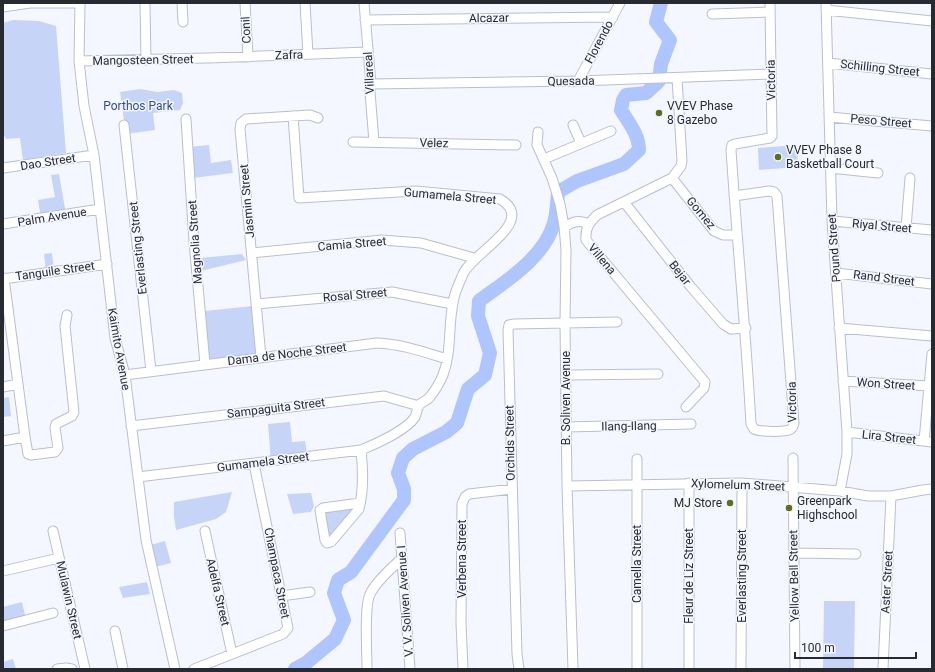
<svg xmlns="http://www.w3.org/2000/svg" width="935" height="672" font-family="Roboto,sans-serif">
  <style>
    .green { fill: #c6d4f8 }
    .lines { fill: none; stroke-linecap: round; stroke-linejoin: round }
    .river { stroke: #afc5fe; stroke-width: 14 }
    .minor-casing { stroke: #b8bfd1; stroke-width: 11 }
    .minor { stroke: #fff; stroke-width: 9 }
    .poi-dot { fill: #606e19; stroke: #f4f7ff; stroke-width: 1.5 }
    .labels { text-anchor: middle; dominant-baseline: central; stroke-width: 3; stroke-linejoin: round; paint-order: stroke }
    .street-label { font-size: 12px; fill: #282a31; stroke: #f4f7ff }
    .park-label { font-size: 12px; fill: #32499a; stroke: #f4f7ff }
    .poi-label { font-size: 12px; fill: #282a31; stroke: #f4f7ff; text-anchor: start }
  </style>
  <rect width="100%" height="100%" fill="#f4f7ff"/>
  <!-- green -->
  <path class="green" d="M13,20L39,21L56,26L66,153L23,160L20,138L6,139L3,133V23Z
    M140,89L157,92L174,90L182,93L183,103L180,110L153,113L155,130L126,134L120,92Z
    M209,145L211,163L231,160L233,173L193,178L189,147Z
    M797,145L798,167L759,170L758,148Z
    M59,174L66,214L41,218L38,200L55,197L51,175Z
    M52,253L54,270L46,271L44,254Z
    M242,254L246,260L201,271L200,258Z
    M253,306L257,355L209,360L205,311Z
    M9,397L11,416L3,417V398Z
    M290,422L292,442L305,441L308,458L271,462L268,424Z
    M232,492L226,512L216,519L176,530L174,517V502Z
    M311,493L314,506L311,512L293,514L287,494Z
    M358,505L331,540L326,539L323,510Z
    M165,541L171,563L155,567L150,545Z
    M147,582L150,594L123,598L119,587Z
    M824,601H855L854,669H823Z
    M22,602L26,619L3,625V607Z
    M13,659L16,669H3V662Z"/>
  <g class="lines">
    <!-- river -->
    <path class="river" d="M295,669L306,663L335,639L344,620L334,593L338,580L351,572L404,500V489L398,473L403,458L413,449L446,432L457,423L468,389L485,375L490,353L478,316L479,301C507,280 544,258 554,223C557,213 557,202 558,192L577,181L624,164L639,150C639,135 629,123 621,110L623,100L626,95L646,93L659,81L661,64L670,40L656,22L661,3"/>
    <!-- minor casing -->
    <g class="minor-casing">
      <path id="minor" d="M80,3L79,61L84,106L94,155L115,338L125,375L146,540L175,669
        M145,3L146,60
        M182,3L183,22
        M245,3L248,57
        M305,3L308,54
        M364,3L371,84L370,92L374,142
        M826,3L832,221L847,432V454L840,491
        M3,7L30,3H80
        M826,10L932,21
        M712,14L769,12
        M365,20L613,17
        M209,58L368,52
        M79,61L207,58
        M828,63L932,74
        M677,78L682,161L681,166L672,178L597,215C589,223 585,228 586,240L705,382L704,388L686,407
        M578,81L620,3
        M371,84L578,81L770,74
        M829,117L932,126
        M186,119L194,242L205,364
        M124,125L151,371
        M573,125L581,143
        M538,132L537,145L552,178L560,204L564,226L566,250L565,323L567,486L573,669
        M353,142L516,145
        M544,159L611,131
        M3,168L94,155
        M830,168L878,173
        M672,178L714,231L723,235H737
        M734,196L769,191L774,192L777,196L794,423C793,426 793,429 789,430C781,432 760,432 754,429L751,424C746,333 737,241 731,150L732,145L735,144L770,138L772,136L770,3
        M624,202L691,287L723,324L731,329L746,328
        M832,221L932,230
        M3,224L100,209
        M564,227C573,222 579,219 588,224
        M906,228L910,178
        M252,253L382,240L421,243L474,258
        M836,273L932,284
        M4,278L25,437
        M3,279L107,264
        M256,304L392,292L452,304
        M839,328L932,336
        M261,357L240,129L241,123L246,119L310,115L318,118
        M125,375L377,343C402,344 424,352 447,359
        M566,375L658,374
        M843,381L929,386
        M3,387L18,384
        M131,426L384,396L419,406
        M566,427L691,424
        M847,432L932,442
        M3,441L25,437L28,454L31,455L55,452L58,448L55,428L56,424L72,416L74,412L65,326L67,315
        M924,441L932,354
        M793,458L795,669
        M637,459V669
        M138,477L361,450C376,444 407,430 415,417C417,413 417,408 419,405C422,402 426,401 429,398C434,392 440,382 443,375C452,351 448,327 453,303C454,293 459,284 463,274C473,252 538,222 500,199L416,191L299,198L293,116
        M567,486L742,483L840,491L868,496H891L923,490L932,489
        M360,503L323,508L320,510L325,540L327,543L331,542L359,509C364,489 363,470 361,450
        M53,531L85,669
        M205,531L232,654
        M400,533L410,669
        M795,553L856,554
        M3,571L59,558
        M281,596L310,592
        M3,626L53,613
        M115,631L123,669
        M57,669L66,668L72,669
        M194,669L283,634L288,628L254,464
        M367,669C367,652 364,607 370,594C377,580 391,569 401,559
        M463,669L461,623L462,504L465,497L469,494L512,489
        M519,669L517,654L508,330L509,325L514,324L617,322
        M689,669V483
        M741,669L742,483
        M883,669L891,496"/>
    </g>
    <!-- minor -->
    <use href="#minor" class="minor"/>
  </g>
  <!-- markers -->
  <g class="poi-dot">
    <circle cx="659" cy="113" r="4"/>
    <circle cx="778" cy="157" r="4"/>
    <circle cx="730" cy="503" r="4"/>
    <circle cx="789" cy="508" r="4"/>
  </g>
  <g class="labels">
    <!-- street labels -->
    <g class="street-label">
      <text transform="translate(489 18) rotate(-1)">Alcazar</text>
      <text transform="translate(246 30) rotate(-93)">Conil</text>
      <text transform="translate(599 42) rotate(-62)">Florendo</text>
      <text transform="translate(289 55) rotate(-2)">Zafra</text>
      <text transform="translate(143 60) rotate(-1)">Mangosteen Street</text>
      <text transform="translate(880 68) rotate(6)">Schilling Street</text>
      <text transform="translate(369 73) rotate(-93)">Villareal</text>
      <text transform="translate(771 80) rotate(-91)">Victoria</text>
      <text transform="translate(571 81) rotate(-1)">Quesada</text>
      <text transform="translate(881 121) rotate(5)">Peso Street</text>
      <text transform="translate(434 143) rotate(1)">Velez</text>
      <text transform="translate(48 162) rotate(-9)">Dao Street</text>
      <text transform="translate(450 196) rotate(5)">Gumamela Street</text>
      <text transform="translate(247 201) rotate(-95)">Jasmin Street</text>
      <text transform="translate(701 213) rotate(50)">Gomez</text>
      <text transform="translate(52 217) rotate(-9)">Palm Avenue</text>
      <text transform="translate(882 226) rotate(5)">Riyal Street</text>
      <text transform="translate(195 242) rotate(-94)">Magnolia Street</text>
      <text transform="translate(352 244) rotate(-5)">Camia Street</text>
      <text transform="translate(138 248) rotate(-96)">Everlasting Street</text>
      <text transform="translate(834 248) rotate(-94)">Pound Street</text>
      <text transform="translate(602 259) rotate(50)">Villena</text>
      <text transform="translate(55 271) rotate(-8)">Tanguile Street</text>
      <text transform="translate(680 273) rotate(52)">Bejar</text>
      <text transform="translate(884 278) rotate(7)">Rand Street</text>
      <text transform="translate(355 295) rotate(-5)">Rosal Street</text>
      <text transform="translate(119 349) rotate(80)">Kaimito Avenue</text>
      <text transform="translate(287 354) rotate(-7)">Dama de Noche Street</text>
      <text transform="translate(886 384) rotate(4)">Won Street</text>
      <text transform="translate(566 398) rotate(-90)">B. Soliven Avenue</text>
      <text transform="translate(792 402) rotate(-91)">Victoria</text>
      <text transform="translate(276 408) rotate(-7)">Sampaguita Street</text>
      <text transform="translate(629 426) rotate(-1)">Ilang-Ilang</text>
      <text transform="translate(889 437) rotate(6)">Lira Street</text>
      <text transform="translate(510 443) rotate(-91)">Orchids Street</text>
      <text transform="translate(263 462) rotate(-7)">Gumamela Street</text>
      <text transform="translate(738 485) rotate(2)">Xylomelum Street</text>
      <text transform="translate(462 559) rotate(-90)">Verbena Street</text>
      <text transform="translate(637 564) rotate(-90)">Camella Street</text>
      <text transform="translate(277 573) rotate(79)">Champaca Street</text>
      <text transform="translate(689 576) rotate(-90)">Fleur de Liz Street</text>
      <text transform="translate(742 576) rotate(-90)">Everlasting Street</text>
      <text transform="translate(794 576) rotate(-91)">Yellow Bell Street</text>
      <text transform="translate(887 582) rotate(-87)">Aster Street</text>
      <text transform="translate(218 592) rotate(77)">Adelfa Street</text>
      <text transform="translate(69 600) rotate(77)">Mulawin Street</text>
      <text transform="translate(405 601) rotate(-94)">V. V. Soliven Avenue I</text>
    </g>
    <!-- park labels -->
    <g class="park-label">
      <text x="138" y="106">Porthos Park</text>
    </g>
    <!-- poi labels -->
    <g class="poi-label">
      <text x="667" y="106">VVEV Phase<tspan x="667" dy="14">8 Gazebo</tspan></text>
      <text x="786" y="150">VVEV Phase 8<tspan x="786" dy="14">Basketball Court</tspan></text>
      <text x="797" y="501">Greenpark<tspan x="797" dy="14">Highschool</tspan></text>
      <text x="722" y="503" text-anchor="end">MJ Store</text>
    </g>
  </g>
  <!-- border -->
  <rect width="935" height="672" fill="none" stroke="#282a31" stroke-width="8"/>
  <!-- scale -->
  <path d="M795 652v6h121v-6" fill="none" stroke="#282a31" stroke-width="2"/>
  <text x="801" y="652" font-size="12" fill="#282a31" stroke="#f4f7ff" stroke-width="3" paint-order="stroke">100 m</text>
</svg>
